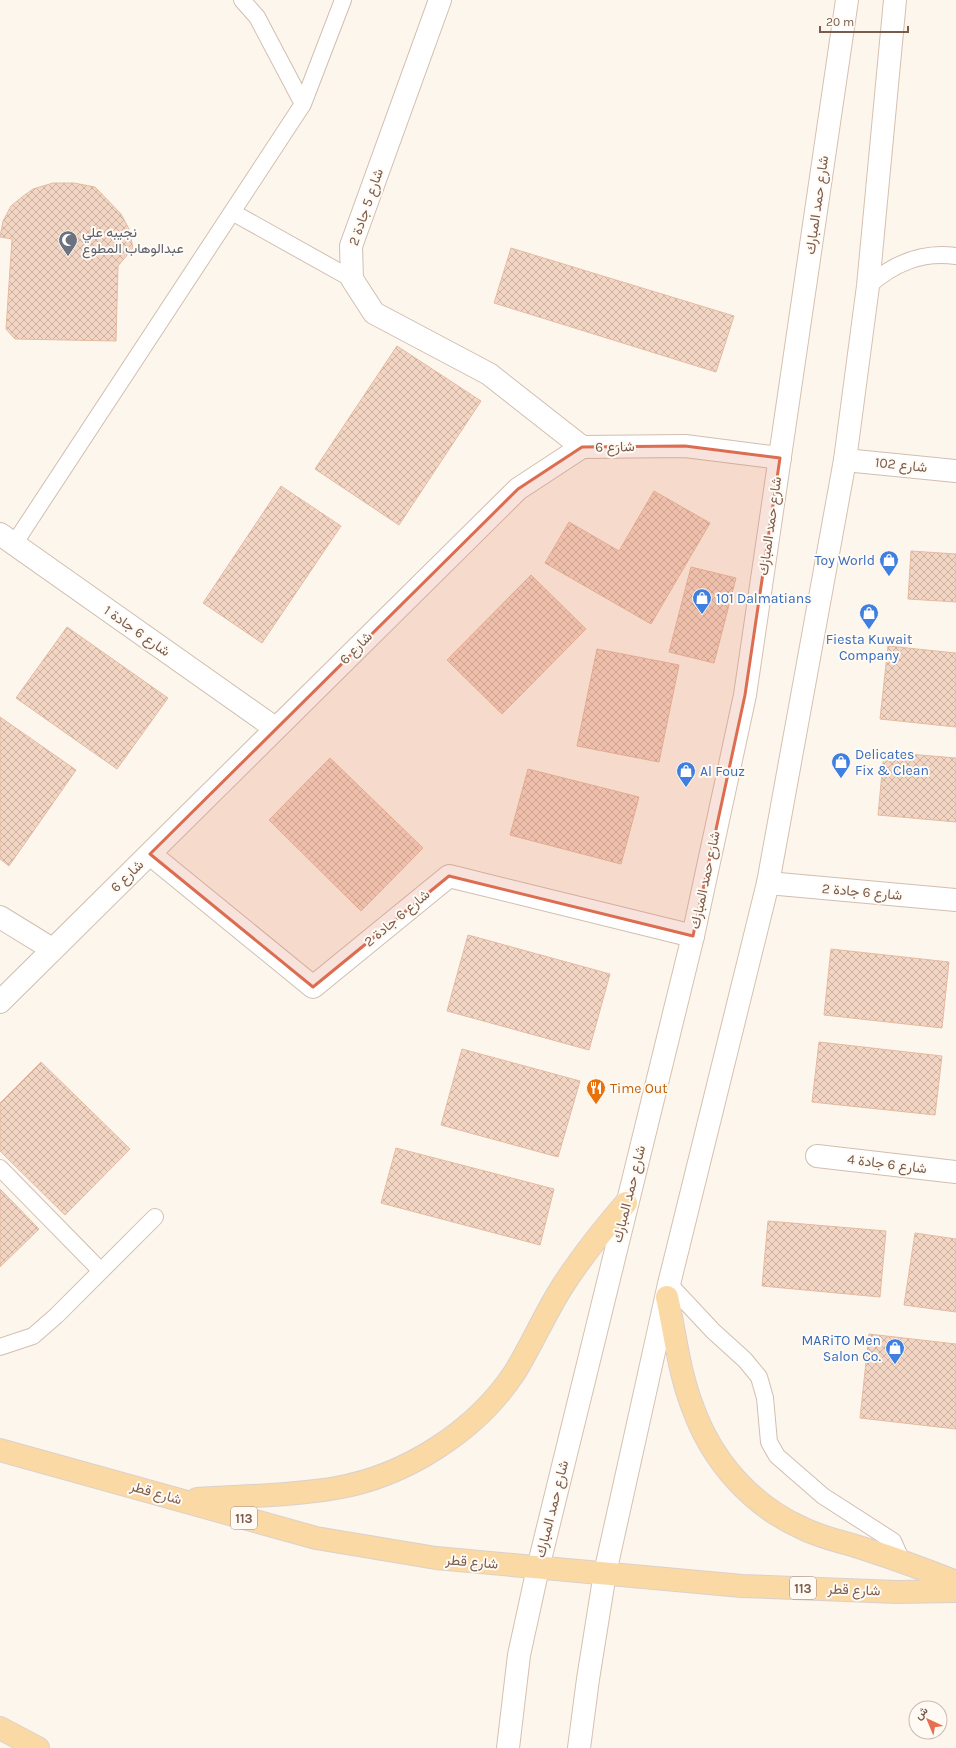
<svg xmlns="http://www.w3.org/2000/svg" width="956" height="1748" font-family="Karla,Vazirmatn,sans-serif">
  <style>
    .building { fill: url(#building-cross-hatch); stroke: #e6bba3 }
    .lines { fill: none; stroke-linecap: round; stroke-linejoin: round }
    .lane-casing { stroke: #d1beb0; stroke-width: 18 }
    .street-casing { stroke: #d1beb0; stroke-width: 24 }
    .secondary-casing { stroke: #d6c0b0; stroke-width: 24 }
    .primary-casing { stroke: #dad1cd; stroke-width: 24 }
    .lane { stroke: #fff; stroke-width: 16 }
    .street { stroke: #fff; stroke-width: 22 }
    .secondary { stroke: #fff; stroke-width: 22 }
    .primary { stroke: #fbd9a5; stroke-width: 22 }
    .marked { fill: #dc6d51; fill-opacity: 0.2; stroke: #dc6d51; stroke-width: 3; stroke-linejoin: round }
    .labels { text-anchor: middle; dominant-baseline: central; stroke-width: 4; stroke-linejoin: round; paint-order: stroke }
    .shield { fill: #fffaf3; stroke: #a28b7f; stroke-width: 1 }
    .shield-label { font-size: 13px; font-weight: bold; fill: #7a5c4d }
    .street-label { font-size: 14px; fill: #7a5c4d; stroke: #fffaf3 }
    .worship-label { font-size: 14px; fill: #5b616d; stroke: #fffaf3; text-anchor: start }
    .shop-label { font-size: 14px; fill: #366cbe; stroke: #fffaf3; text-anchor: start }
    .food-label { font-size: 14px; fill: #c56008; stroke: #fffaf3; text-anchor: start }
  </style>
  <defs>
    <pattern id="building-cross-hatch" width="8" height="8" patternUnits="userSpaceOnUse"><rect width="8" height="8" fill="#f3d5c3"/><path d="M0 0l8 8M0 8l8-8" fill="none" stroke="#cab0a1"/></pattern>
  </defs>
  <rect width="100%" height="100%" fill="#fdf6ec"/>
  <!-- building -->
  <path class="building" d="M53,183H74L95,187L121,214L129,229L133,248L118,266L116,341L15,339L6,329L12,239L0,237L3,221L11,206L22,197L33,189Z
    M511,248L734,316L716,372L494,303Z
    M397,346L481,401L399,525L315,469Z
    M281,486L341,526L262,643L203,603Z
    M654,491L710,523L651,624L545,563L569,522L619,551Z
    M911,551L956,554V602L908,599Z
    M691,567L736,578L714,663L669,652Z
    M531,575L586,629L502,714L447,660Z
    M67,627L168,698L117,769L16,698Z
    M888,646L956,653V727L880,719Z
    M597,649L679,665L659,762L577,746Z
    M0,717L76,770L9,866L0,859Z
    M884,752L956,758V822L878,815Z
    M330,758L423,848L361,911L269,820Z
    M528,769L639,797L621,864L510,835Z
    M468,935L610,974L589,1050L447,1011Z
    M831,949L949,962L942,1028L824,1015Z
    M819,1042L942,1056L935,1115L812,1102Z
    M462,1049L580,1081L558,1157L441,1125Z
    M41,1062L130,1149L65,1215L0,1151V1103Z
    M396,1148L554,1189L540,1245L381,1203Z
    M0,1189L39,1229L0,1267Z
    M768,1221L886,1231L880,1297L762,1286Z
    M915,1233L956,1239V1312L904,1305Z
    M869,1334L956,1344V1429L860,1418Z"/>
  <g class="lines">
    <!-- lane casing -->
    <g class="lane-casing">
      <path id="lane" d="M242,0L257,17L303,104
        M232,212L352,279
        M868,286C893,264 921,251 956,256
        M14,544L303,104L343,0
        M0,1168L101,1271
        M669,1284L713,1331L745,1360L759,1377L765,1398L769,1442L777,1456L823,1496L893,1541L902,1561
        M0,1347L33,1336L56,1316L155,1217"/>
    </g>
    <!-- street casing -->
    <g class="street-casing">
      <path id="street" d="M440,0L351,246L352,279L374,313L489,374L582,447
        M845,460L956,471
        M0,534L275,728
        M150,854L313,987L449,876L693,936
        M768,883L956,900
        M0,917L52,949
        M0,1002L518,489L582,447L685,446L780,458
        M817,1156L956,1172"/>
    </g>
    <!-- secondary casing -->
    <g class="secondary-casing">
      <path id="secondary" d="M508,1748L519,1655L538,1568L693,936L745,695L847,0
        M579,1748L588,1679L605,1573L669,1284L768,883L845,460L868,286L895,0"/>
    </g>
    <!-- primary casing -->
    <g class="primary-casing">
      <path id="primary" d="M667,1297C675,1333 679,1373 693,1408C712,1461 751,1505 802,1528C822,1538 844,1542 865,1549C896,1559 926,1570 956,1582
        M0,1450L316,1538L436,1558L742,1586L897,1592L956,1591
        M197,1499C243,1496 290,1496 336,1488C406,1476 476,1431 515,1372C532,1344 545,1314 562,1287C581,1257 603,1230 626,1203
        M0,1728L38,1748"/>
    </g>
    <!-- lane -->
    <use href="#lane" class="lane"/>
    <!-- street -->
    <use href="#street" class="street"/>
    <!-- secondary -->
    <use href="#secondary" class="secondary"/>
    <!-- primary -->
    <use href="#primary" class="primary"/>
  </g>
  <!-- marked area -->
  <path class="marked" d="M685,446L780,458L745,695L693,936L449,876L313,987L150,854L518,489L582,447Z"/>
  <!-- icons -->
  <defs>
    <g id="mosque-pin" transform="scale(1)"><path d="M0 17L-7.5 6A9.5 9.5 0 1 1 7.5 6Z" fill="#6b7280" stroke="#fffaf3"/><path d="M3.5-4.9A6 6 0 1 0 3.5 4.9A5 5 0 1 1 3.5-4.9Z" fill="#fff"/></g>
    <g id="shop-pin" transform="scale(1)"><path d="M0 17L-7.5 6A9.5 9.5 0 1 1 7.5 6Z" fill="#3f7fe0" stroke="#fffaf3"/><path d="M-5-2.5h2.3a2.7 3.5 0 0 1 5.4 0H5L5.5 6h-11ZM-1.5-2.5h3a1.5 2.3 0 0 0-3 0Z" fill="#fff"/></g>
    <g id="restaurant-pin" transform="scale(1)"><path d="M0 17L-7.5 6A9.5 9.5 0 1 1 7.5 6Z" fill="#e8710a" stroke="#fffaf3"/><path d="M-5-6h1v4h1v-4h1v4h1v-4h1v5L-1.5 .5V6h-2V.5L-5-1ZM5-6V6H3V1.5H1.5Q1.5-4 5-6Z" fill="#fff"/></g>
  </defs>
  <g fill-rule="evenodd">
    <use href="#mosque-pin" x="68" y="240"/>
    <use href="#shop-pin" x="889" y="560"/>
    <use href="#shop-pin" x="702" y="598"/>
    <use href="#shop-pin" x="869" y="613"/>
    <use href="#shop-pin" x="841" y="762"/>
    <use href="#shop-pin" x="686" y="771"/>
    <use href="#restaurant-pin" x="596" y="1088"/>
    <use href="#shop-pin" x="895" y="1348"/>
  </g>
  <g class="labels">
    <!-- shield labels -->
    <g class="shield">
      <rect x="231" y="1507" width="26" height="22" rx="3"/>
      <rect x="790" y="1577" width="26" height="22" rx="3"/>
    </g>
    <g class="shield-label">
      <text x="244" y="1518">113</text>
      <text x="803" y="1588">113</text>
    </g>
    <!-- street labels -->
    <g class="street-label">
      <text transform="translate(817 205) rotate(-82)">شارع حمد المبارك</text>
      <text transform="translate(366 207) rotate(-71)">شارع 5 جادة 2</text>
      <text transform="translate(615 447) rotate(-1)">شارع 6</text>
      <text transform="translate(901 465) rotate(6)">شارع 102</text>
      <text transform="translate(770 526) rotate(-82)">شارع حمد المبارك</text>
      <text transform="translate(137 631) rotate(35)">شارع 6 جادة 1</text>
      <text transform="translate(356 648) rotate(-45)">شارع 6</text>
      <text transform="translate(127 876) rotate(-44)">شارع 6</text>
      <text transform="translate(705 880) rotate(-78)">شارع حمد المبارك</text>
      <text transform="translate(862 892) rotate(5)">شارع 6 جادة 2</text>
      <text transform="translate(397 918) rotate(-40)">شارع 6 جادة 2</text>
      <text transform="translate(887 1164) rotate(7)">شارع 6 جادة 4</text>
      <text transform="translate(629 1194) rotate(-76)">شارع حمد المبارك</text>
      <text transform="translate(156 1493) rotate(16)">شارع قطر</text>
      <text transform="translate(552 1509) rotate(-76)">شارع حمد المبارك</text>
      <text transform="translate(472 1562) rotate(5)">شارع قطر</text>
      <text transform="translate(854 1590) rotate(2)">شارع قطر</text>
    </g>
    <!-- worship labels -->
    <g class="worship-label">
      <text x="82" y="232">نجيبه علي<tspan x="82" dy="16">عبدالوهاب المطوع</tspan></text>
    </g>
    <!-- shop labels -->
    <g class="shop-label">
      <text x="875" y="560" text-anchor="end">Toy World</text>
      <text x="716" y="598">101 Dalmatians</text>
      <text x="869" y="639" text-anchor="middle">Fiesta Kuwait<tspan x="869" dy="16">Company</tspan></text>
      <text x="855" y="754">Delicates<tspan x="855" dy="16">Fix &amp; Clean</tspan></text>
      <text x="700" y="771">Al Fouz</text>
      <text x="881" y="1340" text-anchor="end">MARiTO Men<tspan x="881" dy="16">Salon Co.</tspan></text>
    </g>
    <!-- food labels -->
    <g class="food-label">
      <text x="610" y="1088">Time Out</text>
    </g>
  </g>
  <!-- north arrow -->
  <g transform="translate(928 1720) rotate(316)"><circle r="19" fill="#fffaf3" stroke="#cabbb1"/>
  <path d="M0-3L7 15L0 10L-7 15Z" fill="#e76f51"/>
  <text y="-6" font-size="11" font-weight="bold" text-anchor="middle" fill="#7a5c4d">ش</text>
  </g>
  <!-- scale -->
  <path d="M820 26v6h88v-6" fill="none" stroke="#7a5c4d" stroke-width="2"/>
  <text x="826" y="26" font-size="12" fill="#7a5c4d" stroke="#fffaf3" stroke-width="3" paint-order="stroke">20 m</text>
</svg>
